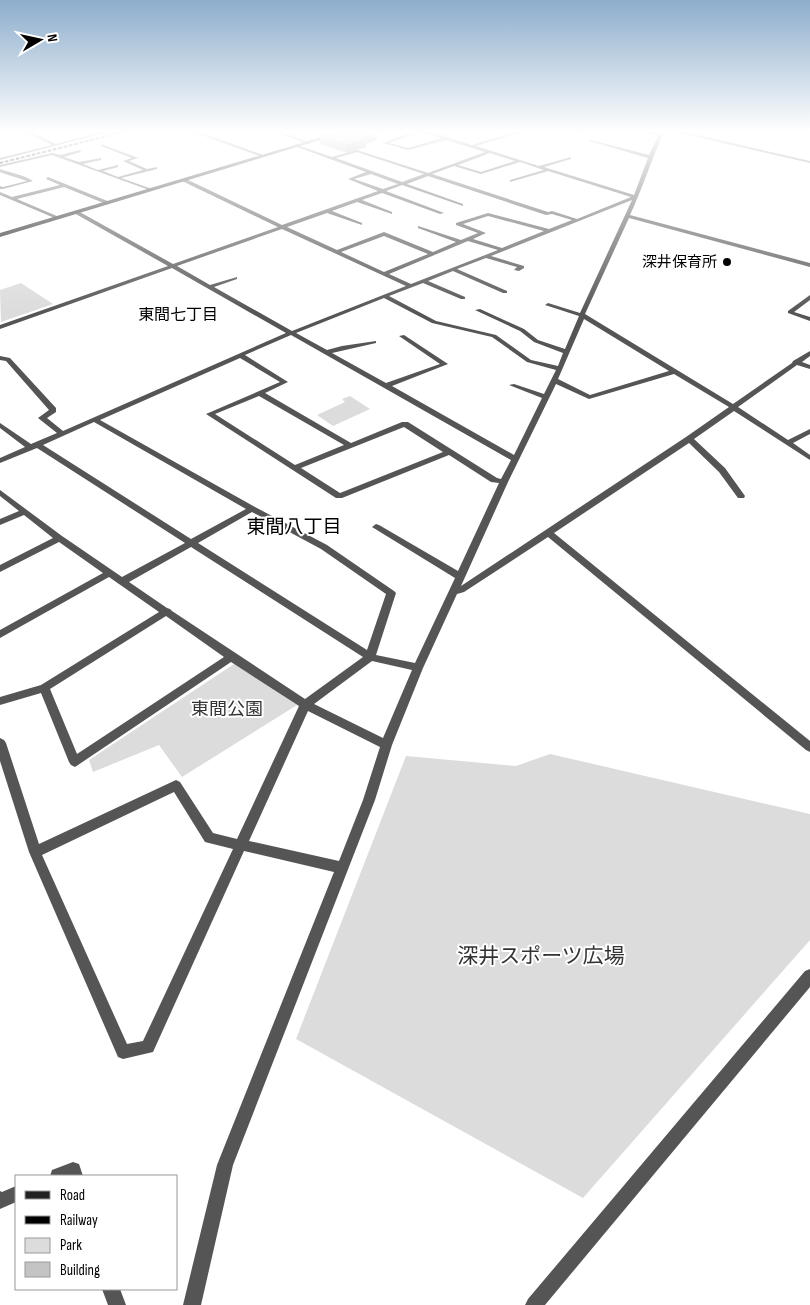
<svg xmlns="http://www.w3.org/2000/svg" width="810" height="1305" font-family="'Sofia Sans Condensed','Noto Sans JP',sans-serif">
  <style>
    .green { fill: #dcdcdc }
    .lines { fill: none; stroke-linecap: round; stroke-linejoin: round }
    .minor { fill: #555; fill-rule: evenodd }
    .secondary { fill: #222; fill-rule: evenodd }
    .rail { stroke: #000; stroke-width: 2; stroke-dasharray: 3 1 0.5 1; stroke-linecap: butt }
    .wall { fill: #a9a9a9 }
    .shaded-wall { fill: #898989 }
    .building { fill: #c4c4c4; stroke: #898989 }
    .poi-dot { fill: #000; stroke: #fff; stroke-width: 2 }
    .labels { text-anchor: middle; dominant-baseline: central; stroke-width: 4; stroke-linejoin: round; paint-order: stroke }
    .far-poi-label { font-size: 15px; fill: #000; stroke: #fff; text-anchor: end }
    .far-neighbourhood-label { font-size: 16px; fill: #000; stroke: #fff }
    .park-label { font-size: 18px; fill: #333; stroke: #fff }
    .neighbourhood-label { font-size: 19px; fill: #000; stroke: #fff }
    .near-park-label { font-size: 21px; fill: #333; stroke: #fff }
  </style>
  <rect width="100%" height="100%" fill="#fff"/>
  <!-- green -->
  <path class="green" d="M21,283L53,304L1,322L0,290Z
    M350,396L370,409L333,426L317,415L345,402L342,399Z
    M234,664L297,705L182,777L159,745L93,772L89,760Z
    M550,754L810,814V940L583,1198L296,1039L406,756L516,766Z"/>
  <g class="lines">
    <!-- minor -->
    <path class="minor" d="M21,130H27L56,144L108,130H117L0,160V158L52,145Z
      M187,130H194L266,156L262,157Z
      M270,130H277L311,143L308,144Z
      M327,130H334L341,134L338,135Z
      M417,130H425L472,145L521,130H529L476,146L539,166L571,157V159L544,167L634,195L648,158L589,141L591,140L649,155L658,136L635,130L659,133L661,130H665C652,158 643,187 630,215L810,263V267L629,218L585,314L733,404L792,363L793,361L810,351V356L802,362L810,365V369L797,365L738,407L788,440L810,429V434L793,443L810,455V460L734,411L694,439L725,468L745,496L744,498H738L719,472L689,443L554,533L810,741V752L806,750L548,537L464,592L457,594L423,668L392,745L375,800L233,1165L201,1305H183L217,1165L334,872L244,851L153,1052L123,1059L118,1057L29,852L0,761V738L4,740L6,743L39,844L176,780L180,782L213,833L237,839L299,706L231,662L75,767L71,765L69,762L41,693L0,705V697L41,685L159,612L109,577L0,638V630L103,573L59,542L0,572V565L53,538L24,515L0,525V519L19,511L0,496V490L62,536L122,577L185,543L37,448L0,463V458L25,447L0,428V423L31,444L57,433L38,418L49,410L6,361L0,360V356L10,358L56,408V412L47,418L63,431L286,333L172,268L0,329V325L168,266L74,213V211H78L173,264L278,227L182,181V179H186L282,225L378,191L348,179L366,172L297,147V145L332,157L357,150L428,173L485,152L446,140L408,150L383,143ZM422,132L442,138L408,148L389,143ZM357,152L424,174L402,182L336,158ZM490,153L515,161L481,172L458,165ZM520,162L544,170L510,180V182L548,171L631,197L577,219L552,211L548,212L432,174L454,166L481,174ZM371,174L398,184L383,189L354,179ZM428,176L546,215L552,214L572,220L549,229L488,213L456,223V225L478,233L461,240L418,226V228L456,242L433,252L384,232L337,250L287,227L327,213L362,225V223L332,211L357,202L392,214V212L362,200L382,193L440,214L444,213L386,191L402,185L463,206V204L407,184ZM632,200L580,313L548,303L545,305L579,316L565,349L538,340L524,329L480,309L475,310L520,331L534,342L563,353L558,366L531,360L496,335L436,321L389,296L423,283L461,299H465V297L428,281L453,271L503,293H507V291L457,269L486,258L517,267L514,270L519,271L524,268V266L491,256ZM488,216L544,231L502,248L473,239L486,233L463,224ZM282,229L406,286L292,331L214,287L237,279V277L210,285L177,266ZM384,236L428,254L384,272L341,252ZM468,241L498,250L411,284L389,274ZM384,298L432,323L492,337L527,362L556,370L544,394L514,384L509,385L542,398L514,455L392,386L448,364L404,335L399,336L440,364L386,383L332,353L376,343V341L342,346L327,350L296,333ZM584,319L669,371L590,395L558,379ZM291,335L511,460L501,479L497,478L408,422H402L351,443L265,393L288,382L245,355ZM240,358L280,382L206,414L336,498H342L449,455L491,482L499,483L458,571L379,525L376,524L372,527L455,578L415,663L376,655L396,593L394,591L327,545L255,507L100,420ZM674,374L729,407L686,437L461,586L508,482L556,384L589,399ZM259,396L344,445L295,465L215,414ZM94,422L246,509L191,539L43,445ZM404,427L443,452L340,493L301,468ZM252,512L321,549L386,594L367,650L198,543ZM191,547L363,657L305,699L172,611L170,609L167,608L129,582ZM166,616L224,657L77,754L50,689ZM372,661L412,670L383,738L314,704ZM308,711L380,747L363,800L339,861L249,841ZM174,792L205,842L233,849L143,1041L127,1044L42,855Z
      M568,130H576L582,133L580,134Z
      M667,130H676L810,161V163Z
      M101,144L138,158L129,161L147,169L157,167V169L121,178L152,189V191L52,155L0,167V165L52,153L60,155L80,150L81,152L64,157L79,162L101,158V160L83,164L98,170L118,165V167L103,171L118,177L143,170L123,161L132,158L101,146Z
      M0,169C11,173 22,174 33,181L3,189H0V186L3,187L27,181C17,177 9,176 0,172Z
      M48,177L110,202V203L106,204L64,187L17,199L59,217L57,219L0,195V192L12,197L60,185L46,179Z
      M810,295V300L794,312L810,317V321L788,313V311Z
      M810,969V987L545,1305H525L528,1299L805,971Z
      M73,1162L79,1164L83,1176H50L52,1170Z
      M16,1186V1202L0,1209V1191L2,1192Z
      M102,1289H120L126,1305H108Z"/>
    <!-- secondary -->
    <path class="secondary" d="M345,130H353L0,237V233Z"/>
    <!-- rail -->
    <path class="rail" d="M0,163L131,130"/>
  </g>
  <!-- wall -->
  <path class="wall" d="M320,137L377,140L366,144V147L347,153L320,144Z"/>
  <!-- shaded-wall -->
  <path class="shaded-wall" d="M377,133V140L366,144V147L347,153V145L362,138Z"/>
  <!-- building -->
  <path class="building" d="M341,130H368L377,133L362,138L366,139L347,145L320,137Z"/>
  <!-- sky -->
  <linearGradient id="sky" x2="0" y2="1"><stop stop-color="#8cadcc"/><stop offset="0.42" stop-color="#fff"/><stop offset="1" stop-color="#fff" stop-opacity="0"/></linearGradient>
  <rect width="810" height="313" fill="url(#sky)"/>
  <!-- markers -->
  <circle class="poi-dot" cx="727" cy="262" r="5"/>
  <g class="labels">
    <!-- far-poi labels -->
    <g class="far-poi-label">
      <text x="717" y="262">深井保育所</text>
    </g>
    <!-- far-neighbourhood labels -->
    <g class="far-neighbourhood-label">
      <text x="178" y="315">東間七丁目</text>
    </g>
    <!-- park labels -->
    <g class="park-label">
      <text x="227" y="709">東間公園</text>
    </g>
    <!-- neighbourhood labels -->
    <g class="neighbourhood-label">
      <text x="294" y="527">東間八丁目</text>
    </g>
    <!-- near-park labels -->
    <g class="near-park-label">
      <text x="541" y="956">深井スポーツ広場</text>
    </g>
  </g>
  <!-- legend -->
  <rect x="15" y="1175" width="162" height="115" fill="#ffffff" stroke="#999999"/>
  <rect x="25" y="1191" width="25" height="8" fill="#222222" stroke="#999999"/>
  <text x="60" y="1200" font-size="15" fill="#000000">Road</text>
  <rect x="25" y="1216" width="25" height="8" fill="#000000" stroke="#999999"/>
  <text x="60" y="1225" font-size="15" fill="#000000">Railway</text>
  <rect x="25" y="1238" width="25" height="15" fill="#dcdcdc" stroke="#999999"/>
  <text x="60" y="1250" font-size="15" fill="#000000">Park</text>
  <rect x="25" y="1262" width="25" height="15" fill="#c4c4c4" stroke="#999999"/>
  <text x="60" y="1275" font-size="15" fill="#000000">Building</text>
  <!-- north arrow -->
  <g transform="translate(40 40) rotate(81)" stroke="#ffffff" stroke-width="4" paint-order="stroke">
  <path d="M0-4L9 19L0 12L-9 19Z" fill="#000000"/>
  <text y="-8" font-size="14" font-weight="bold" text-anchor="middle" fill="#000000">N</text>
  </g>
</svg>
